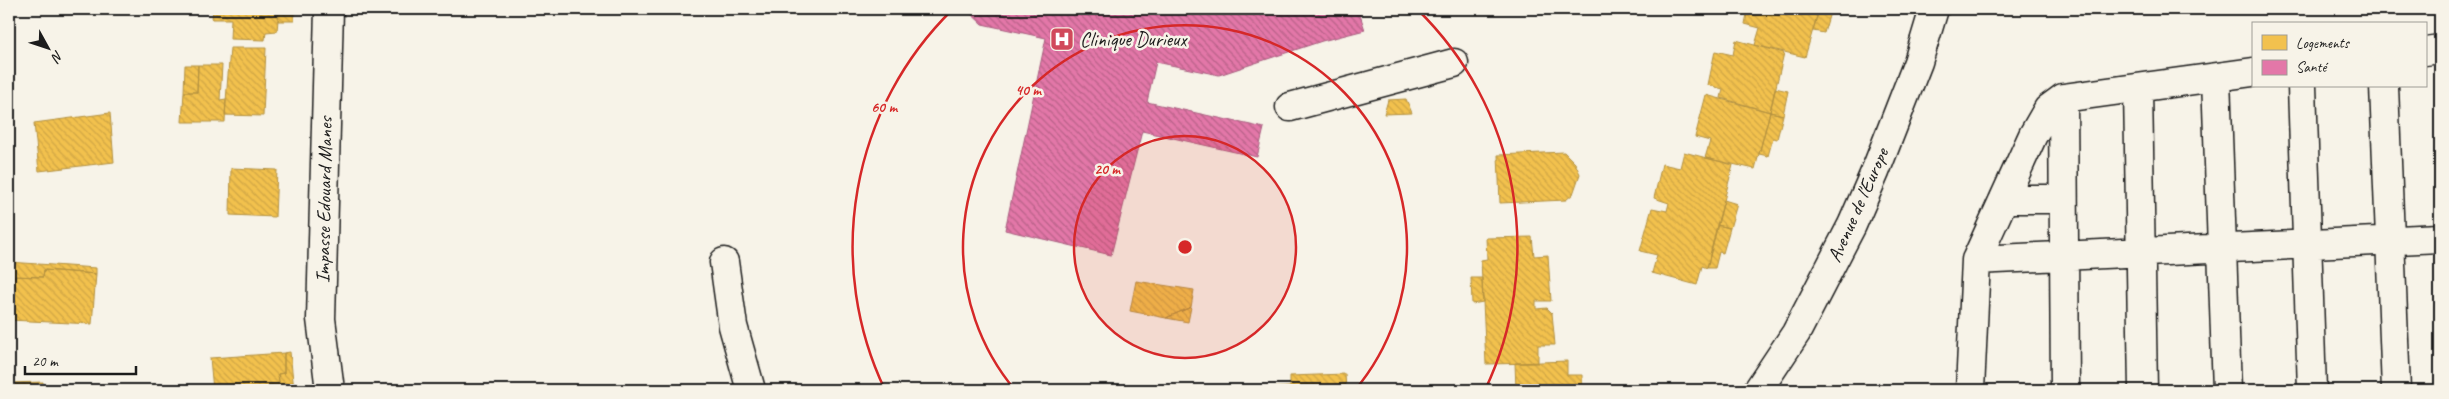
<svg xmlns="http://www.w3.org/2000/svg" width="2449" height="399" font-family="Caveat,sans-serif">
  <style>
    .homes { fill: url(#homes-back-hatch); stroke: #b2903f }
    .health { fill: url(#health-back-hatch); stroke: #a75c7e }
    .lines { fill: none; stroke-linecap: round; stroke-linejoin: round }
    .minor-casing { stroke: #1c1c1c; stroke-width: 31 }
    .minor { stroke: #f7f3e8; stroke-width: 28 }
    .ring { fill: none; stroke: #d62828; stroke-width: 2.5 }
    .labels { text-anchor: middle; dominant-baseline: central; stroke-width: 5; stroke-linejoin: round; paint-order: stroke }
    .poi-label { font-size: 20px; fill: #1c1c1c; stroke: #f7f3e8; text-anchor: start }
    .street-label { font-size: 20px; fill: #1c1c1c; stroke: #f7f3e8 }
    .centre { fill: #d62828; stroke: #f7f3e8; stroke-width: 2.5 }
    .ring-label { font-size: 15px; text-anchor: middle; font-weight: bold; fill: #d62828; stroke: #f7f3e8; stroke-width: 5; stroke-linejoin: round; paint-order: stroke }
  </style>
  <defs>
    <pattern id="homes-back-hatch" width="6" height="6" patternUnits="userSpaceOnUse" patternTransform="scale(1.25)"><rect width="6" height="6" fill="#f2c14e"/><path d="M-1 5l2 2M0 0l6 6M5-1l2 2" fill="none" stroke="#cfa544"/></pattern>
    <pattern id="health-back-hatch" width="6" height="6" patternUnits="userSpaceOnUse" patternTransform="scale(1.25)"><rect width="6" height="6" fill="#e377a8"/><path d="M-1 5l2 2M0 0l6 6M5-1l2 2" fill="none" stroke="#b76188"/></pattern>
  </defs>
  <rect width="100%" height="100%" fill="#f7f3e8"/>
  <filter id="ink" filterUnits="userSpaceOnUse"><feTurbulence type="fractalNoise" baseFrequency=".02" numOctaves="2"/><feDisplacementMap in="SourceGraphic" scale="10" xChannelSelector="R" yChannelSelector="G"/><feConvolveMatrix kernelMatrix="1 2 1 2 8 2 1 2 1" color-interpolation-filters="sRGB"/></filter>
  <g filter="url(#ink)">
    <!-- homes -->
    <path class="homes" d="M213,9H279L277,31L266,32L265,40L230,39L231,19H212Z
      M279,9H294V21H278Z
      M1748,9H1819L1805,57L1755,45L1760,28L1745,24Z
      M1819,9H1831L1824,33L1813,31Z
      M1736,40L1784,53L1770,112L1721,98L1723,89L1708,85L1715,51L1733,55Z
      M230,48H266L263,116L225,115Z
      M185,65H198L197,92H184Z
      M198,65H222L220,100L226,99L225,122H182L184,92H197Z
      M1775,88L1788,91L1783,115L1770,112Z
      M1706,95L1770,112L1755,169L1705,158L1710,141L1695,137Z
      M1406,99L1412,113L1384,114L1388,100Z
      M1770,112L1783,115L1777,139L1773,138L1768,156L1759,154Z
      M110,113L114,162L39,171L34,123Z
      M1564,152L1575,163L1580,174L1573,194L1566,200L1500,203L1498,155Z
      M1684,152L1733,165L1707,268L1702,266L1697,285L1652,273L1657,255L1640,251L1652,208L1667,211L1669,203L1654,198L1662,164L1680,168Z
      M231,168L277,170L275,217L230,215Z
      M1724,200L1737,204L1730,228L1717,225Z
      M1717,225L1730,228L1723,253L1719,252L1715,268H1707Z
      M1532,237L1534,256L1548,255L1551,301H1536V309L1547,308L1552,313L1555,345H1538V363L1486,364L1481,260L1487,259L1486,238Z
      M9,262L96,268V274L44,270L43,277L9,276Z
      M44,270L96,274L92,324L9,320V276L43,277Z
      M1471,278H1482L1483,302L1472,304Z
      M1136,281L1194,290L1191,307L1166,318L1130,311Z
      M1191,307L1188,322L1166,318Z
      M290,352L294,390H280L278,374L284,373V353Z
      M284,353V373L278,374L280,390H213L210,358Z
      M1567,361V375H1582V390H1516L1515,363Z
      M1345,374L1346,390H1276V388L1290,387V376Z
      M43,382V390H9V383Z"/>
    <!-- health -->
    <path class="health" d="M966,9H1358L1365,30L1322,41L1219,75L1156,62L1147,102L1264,128L1257,157L1142,131L1111,255L1005,230L1046,38L982,24Z"/>
    <g class="lines">
      <!-- minor casing -->
      <g class="minor-casing">
        <path id="minor" d="M329,9L321,319L330,390
          M2425,51L2440,49
          M2216,78L2227,390
          M2302,86L2312,390
          M2384,86L2396,390
          M2138,89L2143,390
          M2063,98L2065,390
          M1290,107L1454,63
          M2004,199H2063
          M1976,260L2440,238
          M724,262L733,326L751,390
          M1758,390L1796,333L1852,225L1875,172L1918,62L1934,9
          M1970,390L1976,260L2033,135L2048,109L2063,98L2253,72"/>
      </g>
      <!-- minor -->
      <use href="#minor" class="minor"/>
    </g>
  </g>
  <!-- distance rings -->
  <circle cx="1185" cy="247" r="111" fill="#d62828" fill-opacity=".12"/>
  <g class="ring">
    <circle cx="1185" cy="247" r="111"/>
    <path d="M1015 390A222 222 0 1 1 1355 390"/>
    <path d="M885 390A332 332 0 0 1 952 10M1418 10A332 332 0 0 1 1485 390"/>
  </g>
  <!-- icons -->
  <defs>
    <g id="hospital-square" transform="scale(1.25)"><rect x="-9" y="-9" width="18" height="18" rx="4" fill="#d1495b" stroke="#f7f3e8"/><path d="M-5-5h3v3.5h4V-5h3V5h-3V1.5h-4V5h-3Z" fill="#fff"/></g>
  </defs>
  <g fill-rule="evenodd">
    <use href="#hospital-square" x="1062" y="39"/>
  </g>
  <g class="labels">
    <!-- poi labels -->
    <g class="poi-label">
      <text x="1080" y="39">Clinique Durieux</text>
    </g>
    <!-- street labels -->
    <g class="street-label">
      <text transform="translate(324 200) rotate(-89)">Impasse Edouard Manes</text>
      <text transform="translate(1858 205) rotate(-66)">Avenue de l'Europe</text>
    </g>
  </g>
  <circle cx="1185" cy="247" r="8" class="centre"/>
  <g class="ring-label">
    <text x="1028" y="95">40 m</text>
    <text x="884" y="112">60 m</text>
    <text x="1107" y="174">20 m</text>
  </g>
  <!-- margin -->
  <rect width="2449" height="399" fill="none" stroke="#f7f3e8" stroke-width="30"/>
  <rect x="15" y="15" width="2419" height="369" fill="none" stroke="#1c1c1c" stroke-width="2" filter="url(#ink)"/>
  <!-- legend -->
  <rect x="2252" y="22" width="175" height="65" fill="#f7f3e8" stroke="#9f9d96"/>
  <rect x="2262" y="35" width="25" height="15" fill="#f2c14e" stroke="#9f9d96"/>
  <text x="2296" y="48" font-size="15" fill="#1c1c1c">Logements</text>
  <rect x="2262" y="60" width="25" height="15" fill="#e377a8" stroke="#9f9d96"/>
  <text x="2296" y="72" font-size="15" fill="#1c1c1c">Santé</text>
  <!-- north arrow -->
  <g transform="translate(48 48) rotate(130)" stroke="#f7f3e8" stroke-width="4" paint-order="stroke">
  <path d="M0-4L9 19L0 12L-9 19Z" fill="#1c1c1c"/>
  <text y="-8" font-size="14" font-weight="bold" text-anchor="middle" fill="#1c1c1c">N</text>
  </g>
  <!-- scale -->
  <path d="M25 366v8h111v-8" fill="none" stroke="#1c1c1c" stroke-width="2.5"/>
  <text x="32" y="366" font-size="15" fill="#1c1c1c" stroke="#f7f3e8" stroke-width="4" paint-order="stroke">20 m</text>
</svg>
